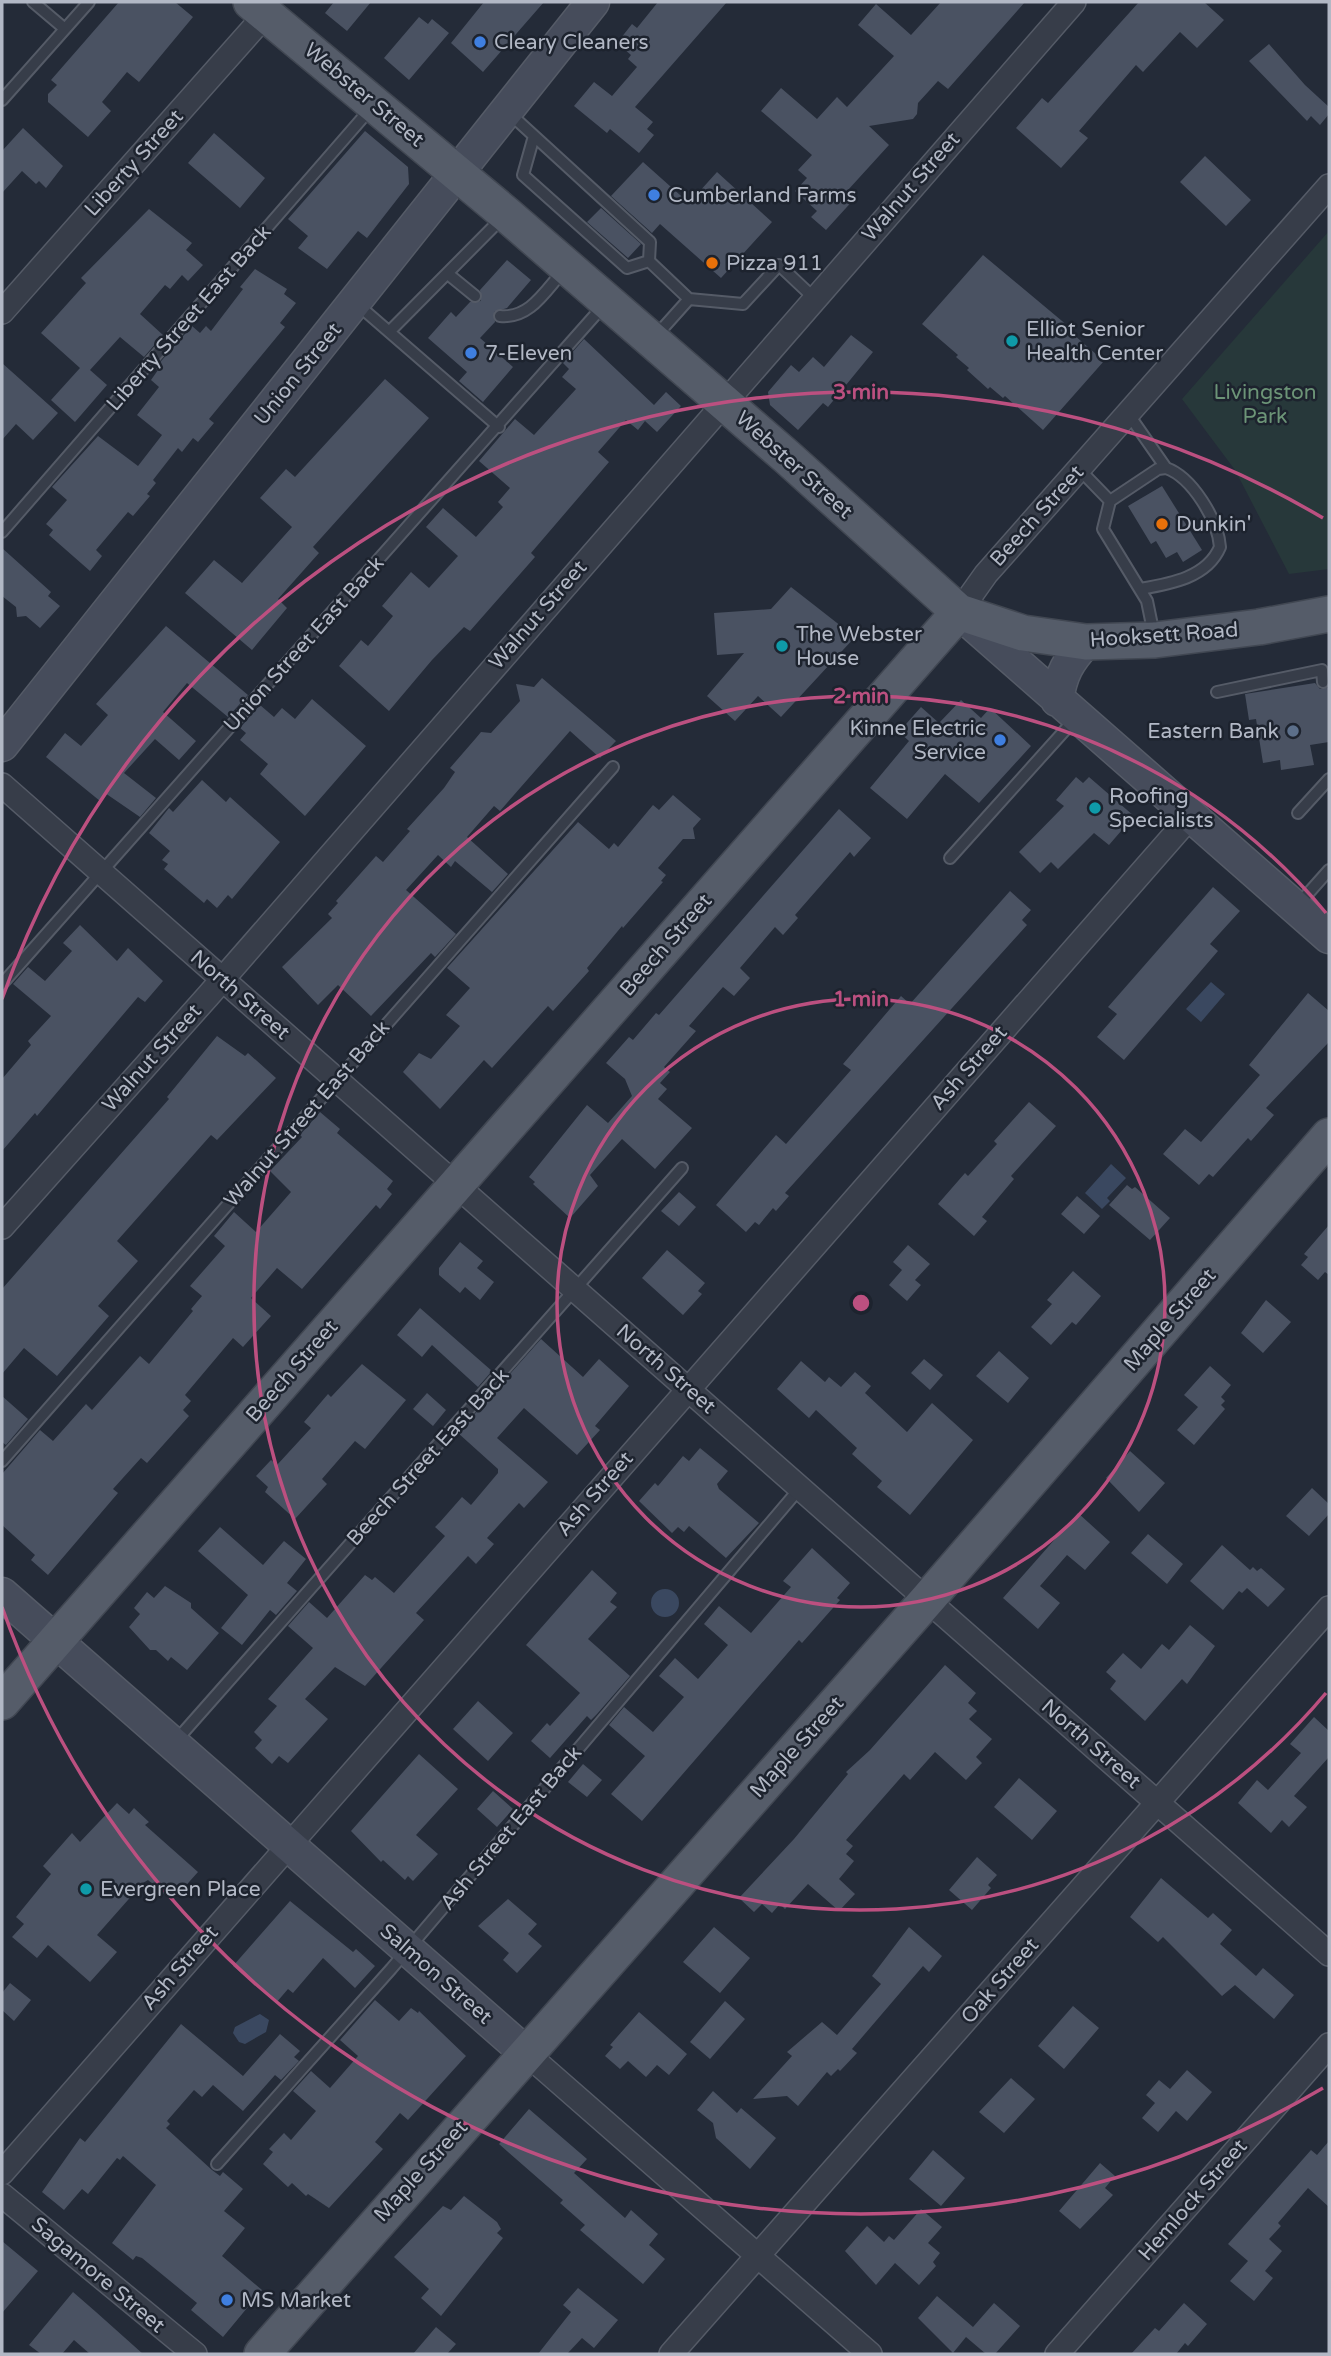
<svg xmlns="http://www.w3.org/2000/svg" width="1331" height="2356" font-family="'Varela Round',sans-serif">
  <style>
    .green { fill: #27383a }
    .water { fill: #3a4860 }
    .building { fill: #4a5262 }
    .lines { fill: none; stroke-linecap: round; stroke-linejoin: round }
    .lane-casing { stroke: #555b67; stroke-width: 14 }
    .street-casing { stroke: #555b67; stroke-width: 26 }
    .secondary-casing { stroke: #555b67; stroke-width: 35 }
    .primary-casing { stroke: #414752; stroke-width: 38 }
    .lane { stroke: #373d49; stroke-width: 10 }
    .street { stroke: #373d49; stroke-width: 23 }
    .secondary { stroke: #464c5b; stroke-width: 32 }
    .primary { stroke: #555c69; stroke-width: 35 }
    .ring { fill: none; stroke: #bc5080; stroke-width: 3.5 }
    .shop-dot { fill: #3f7fe0; stroke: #1d232e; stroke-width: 2.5 }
    .food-dot { fill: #e8710a; stroke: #1d232e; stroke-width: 2.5 }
    .culture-dot { fill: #0f9aa8; stroke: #1d232e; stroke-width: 2.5 }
    .service-dot { fill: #5c6f8a; stroke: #1d232e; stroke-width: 2.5 }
    .labels { text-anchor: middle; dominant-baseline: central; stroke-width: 5; stroke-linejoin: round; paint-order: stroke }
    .poi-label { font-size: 21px; fill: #b2b8c5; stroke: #1d232e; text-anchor: start }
    .street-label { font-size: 21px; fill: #b2b8c5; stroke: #1d232e }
    .park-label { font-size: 21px; fill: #6c9477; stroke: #1d232e }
    .centre { fill: #bc5080; stroke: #1d232e; stroke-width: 3.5 }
    .ring-label { font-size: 21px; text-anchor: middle; font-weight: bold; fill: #bc5080; stroke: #1d232e; stroke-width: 5; stroke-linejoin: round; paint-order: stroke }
  </style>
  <rect width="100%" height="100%" fill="#242b38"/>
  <!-- green -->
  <path class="green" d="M1329,231V569L1289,574L1235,470L1182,399Z"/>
  <!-- water -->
  <path class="water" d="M1211,982L1225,994L1201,1022L1186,1009Z
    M1111,1164L1126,1178L1107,1198L1110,1201L1102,1209L1085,1193Z
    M651 1603a14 14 0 1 1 28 0a14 14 0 1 1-28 0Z
    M260,2014L269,2020L266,2032L245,2044L239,2042L233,2033L235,2027Z"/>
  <!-- building -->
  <path class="building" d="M119,2H175L193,17L139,82L127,72L102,102L111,111L88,137L48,102V94L57,85L51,80Z
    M334,2H371L347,31L325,13Z
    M484,2H544L483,72L451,43Z
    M658,2H727L635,107L653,122L647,129L654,135L639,153L610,129L607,133L574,106L594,82L612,96L637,67L628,59L631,55L617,43L632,24L637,28Z
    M941,2H1025L948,89L938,81L918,103L917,114L913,119L869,126L889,145L848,190L856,197L826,230L811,217L817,211L795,191L807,178L798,170L812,155L761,111L781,88L817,119L837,97L847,107L894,56L858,25L876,4L911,35Z
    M1139,2H1204L1224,20L1197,48L1180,32L1143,72L1136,65L1079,131L1088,138L1061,168L1016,128L1042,98L1048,103Z
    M419,17L428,24L432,19L449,33L409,80L384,58Z
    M1269,44L1305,85L1329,107V114L1320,125L1311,116L1307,121L1249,61Z
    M23,128L63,166L46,188L39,181L36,184L22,171L2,193V151Z
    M365,131L408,167L409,184L367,238L358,231L327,269L298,248L308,236L288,219Z
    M214,133L265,178L240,208L188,163Z
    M1205,156L1251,200L1226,226L1180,182Z
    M643,162L689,203L717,172L772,222L721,278L660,224L652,233L611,196Z
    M601,208L641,244L628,258L587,222Z
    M149,209L192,243L186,250L203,265L188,281L182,275L170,289L165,285L140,314L163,335L144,357L120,337L90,370L107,385L75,422L51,400L80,368L41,333L86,283L81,278Z
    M983,255L1068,326L1066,328L1104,361L1043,430L1005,396L1003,398L990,387L988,389L967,370L969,368L956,357L958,355L922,324Z
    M507,260L531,280L507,308L494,312L495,322L480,338L513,367L483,402L459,381L467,372L428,338L451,312L456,317L470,302L481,301L480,290Z
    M255,269L287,289L284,294L296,303L280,323L285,327L209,419L214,423L198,442L193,438L182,452L178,448L153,480L156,483L147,494L150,496L133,516L128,512L96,550L102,556L90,571L49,535L53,530L46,524L67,500L52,487L98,436L138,466L162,435L137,415L159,387L151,380L158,370L155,368L192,326L200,333L206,326L211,331L243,289L240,287Z
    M851,335L873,352L828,407L823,403L798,430L770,405L768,392L791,365L799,372L813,357L824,367Z
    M584,339L654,405L666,392L681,406L657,432L645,421L638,430L626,420L598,452L609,462L531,553L535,557L470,631L464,627L432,660L389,711L339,666L361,640L368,646L393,616L382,606L411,572L429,588L458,556L426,527L443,508L476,537L503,507L498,502L510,488L479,461L515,419L534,435L576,389L562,377L569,369L563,363Z
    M2,363L58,413L33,440L16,424L2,440Z
    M385,379L429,418L313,547L319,553L278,599L287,608L252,650L185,593L214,560L242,583L292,527L260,498L286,469L295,477Z
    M1162,486L1202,550L1183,562L1177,552L1166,558L1156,541L1151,544L1128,506Z
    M2,548L51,592L48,596L60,606L40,628L26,616L17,617L16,607L2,596Z
    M791,587L855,637L781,717L758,696L735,721L707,696L744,653L717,655L714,613L771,609Z
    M166,626L248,695L228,717L187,683L163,712L196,741L179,760L155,739L124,773L156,798L140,817L105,793L100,801L46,757L65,733L81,746L108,715L96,704Z
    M542,678L616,741L600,758L570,731L500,811L494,806L467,837L508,874L492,892L455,861L451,867L438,855L406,890L456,934L435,957L431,953L371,1016L338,985L318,1005L282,967L332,918L328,914L338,903L336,901L376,856L383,862L410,831L407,829L444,788L455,772L450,768L476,738L481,732L491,733L520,701L516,684L534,687Z
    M1315,683L1320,689L1329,687V742L1310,745L1314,765L1281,770L1280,760L1263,763L1256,719L1249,720L1245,694Z
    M312,699L366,746L305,816L260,774L268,764L240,740L246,733L240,728L260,705L274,717L282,708L295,719Z
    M961,700L981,718L990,708L1031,746L979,803L945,774L907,819L870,788L909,741L899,732L921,707L939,723Z
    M1076,777L1083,783L1089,777L1134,816L1109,845L1094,833L1058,869L1051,862L1040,873L1019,852L1064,806L1056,800Z
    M202,780L226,802L230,797L280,842L232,899L228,895L217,908L207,899L204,903L164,869L168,864L162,860L170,851L149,833L169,808L173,812Z
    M673,795L701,819L693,828L695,839H683L658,868L666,875L661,881L663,882L623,928L622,926L587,968L589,971L553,1011L548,1006L492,1068L484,1060L440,1109L403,1072L419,1053L431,1059L460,1026L446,1015L470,988L447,968L578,822L609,849L614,843L618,847L653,805L659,810Z
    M839,809L871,838L854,857L850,852L795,915L798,918L783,935L775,927L740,968L750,978L734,996L723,987L689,1026L696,1031L664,1067L670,1072L660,1083L667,1089L658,1099L692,1128L655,1169L622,1139L590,1175L598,1186L570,1218L533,1184L535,1182L529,1177L587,1105L608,1123L632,1096L625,1079L606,1063L629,1037L633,1040L656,1013L659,1015Z
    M1213,887L1240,911L1210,944L1218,951L1124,1060L1097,1037L1117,1014L1108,1007Z
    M1010,891L1031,910L1022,920L1027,925L785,1193L789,1196L776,1211L773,1208L759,1225L755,1222L746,1232L716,1205L776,1135L786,1144L851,1070L843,1064L901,996L910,1004Z
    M80,925L117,961L128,948L163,981L145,1002L138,997L37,1116L35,1113L2,1151V1079L31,1045L28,1041L51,1016L13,984L28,967L45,981L72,951L63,943Z
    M1308,993L1329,1011V1042L1266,1108L1274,1115L1251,1141L1248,1138L1213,1177L1209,1174L1199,1185L1163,1154L1185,1129L1201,1142L1260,1075L1249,1065Z
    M217,1036L245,1056L248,1053L276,1078L217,1140L211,1135L117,1241L138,1261L98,1306L109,1316L57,1376L24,1348L2,1374V1289L169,1099L167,1097Z
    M1029,1102L1056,1126L1011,1176L1014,1179L982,1217L987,1221L974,1236L938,1204L965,1173L968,1176L997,1144L994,1141Z
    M320,1112L340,1129L337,1133L393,1181L387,1189L392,1194L380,1209L376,1205L302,1289L277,1268L251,1298L271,1316L243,1347L233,1338L185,1395L191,1401L183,1410L189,1416L147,1463L141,1458L113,1489L118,1493L48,1575L31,1560L35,1555L2,1525V1474L40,1430L53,1441L86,1404L92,1410L140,1356L149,1364L193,1311L191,1309L202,1296L190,1286L225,1246L214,1236L234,1212L256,1232L291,1192L270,1171L302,1137L300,1135Z
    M1127,1185L1132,1189L1135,1187L1170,1218L1150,1240L1109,1205Z
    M679,1192L696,1207L679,1226L661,1211Z
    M1077,1196L1100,1216L1084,1234L1061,1214Z
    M1329,1225V1275L1325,1272L1318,1280L1301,1265L1308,1257L1304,1254Z
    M460,1242L483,1261L477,1268L494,1282L480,1300L465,1287L460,1293L439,1275V1268Z
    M908,1245L930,1264L915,1280L921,1285L907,1301L889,1285L902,1270L893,1262Z
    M667,1250L705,1283L698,1291L702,1294L683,1315L642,1278Z
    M1073,1271L1101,1296L1076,1325L1072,1322L1051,1345L1031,1327L1052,1304L1047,1300Z
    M1266,1300L1291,1322L1263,1353L1241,1333Z
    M420,1308L492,1371L478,1387L432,1345L422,1357L397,1335Z
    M541,1339L583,1377L599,1359L629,1386L595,1426L600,1430L577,1455L524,1408L497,1438L548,1482L524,1508L519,1503L487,1538L494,1544L476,1564L468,1556L416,1613L424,1620L365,1686L335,1667L305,1699L328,1719L288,1763L279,1756L272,1764L255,1748L262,1740L254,1732L277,1706L268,1699L313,1648L288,1626L309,1602L327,1618L365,1575L372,1580L375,1577L394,1593L445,1536L435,1527L440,1522L462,1497L471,1505L498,1473V1469L458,1433Z
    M999,1351L1029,1378L1008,1403L976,1376Z
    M924,1359L943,1375L930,1390L911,1373Z
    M801,1361L825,1382L829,1377L841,1387L855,1372L871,1386L865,1393L907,1432L932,1403L973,1440L910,1515L877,1487L882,1481L852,1454L857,1448L816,1410L809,1418L777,1389Z
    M362,1364L406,1400L365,1449L355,1441L322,1479L327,1484L295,1519L265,1492L268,1487L256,1476L271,1460L277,1465L311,1428L304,1422L328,1394L331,1397Z
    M1210,1366L1231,1385L1221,1397L1225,1401L1221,1405L1225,1409L1194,1445L1177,1430L1198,1407L1184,1395Z
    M427,1393L446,1410L433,1426L413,1409Z
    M2,1396L28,1419L6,1445L2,1442Z
    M700,1448L728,1471L717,1484L719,1489L759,1523L726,1558L689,1526L684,1532L678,1527L672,1533L639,1501L655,1483L658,1486L683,1456L689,1461Z
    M1130,1451L1165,1483L1139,1512L1106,1478Z
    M1312,1488L1329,1504V1514L1309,1536L1286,1516Z
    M1078,1513L1110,1542L1085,1570L1067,1555L1040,1586L1060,1603L1038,1629L1003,1598Z
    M220,1527L263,1565L284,1541L306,1559L287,1583L297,1591L276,1615L270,1610L242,1645L221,1628L248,1595L198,1551Z
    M1148,1534L1183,1564L1167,1584L1131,1553Z
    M1222,1545L1250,1570L1253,1567L1257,1571L1261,1568L1285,1589L1268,1607L1247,1588L1242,1593L1239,1591L1223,1610L1190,1581Z
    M812,1548L850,1583L837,1598L840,1600L802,1643L799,1640L642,1821L611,1794L645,1756L609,1725L624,1707L653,1732L684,1697L659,1676L675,1658L698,1679L728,1645L704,1624L719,1606L751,1633L791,1587L783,1581Z
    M592,1570L617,1593L610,1602L617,1607L588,1639L630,1676L597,1714L591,1720L587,1716L550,1758L531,1741L547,1723L550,1726L580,1693L526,1645Z
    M165,1586L191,1603V1608L219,1633L187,1670L171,1657L168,1661L156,1650H150L129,1627L140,1614L134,1608L147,1592L154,1598Z
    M1190,1625L1215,1646L1187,1684L1182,1679L1145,1721L1110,1689L1116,1681L1106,1672L1123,1653L1141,1669L1162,1644L1169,1650Z
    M945,1665L976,1693L968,1703L977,1711L969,1719L992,1739L976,1757L982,1763L966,1780L935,1752L910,1780L904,1774L846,1840L853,1846L846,1854L854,1861L839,1879L855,1894L839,1911L808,1884L785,1909L780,1904L772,1913L762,1904L754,1912L739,1898L794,1839L848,1774L846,1772L870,1750Z
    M478,1701L513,1733L488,1761L453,1729Z
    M1314,1717L1329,1731V1757L1294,1796L1307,1807L1289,1827L1282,1820L1271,1833L1238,1803L1257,1780L1268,1790L1301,1753L1290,1744Z
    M419,1754L458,1789L416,1835L438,1854L413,1881L408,1876L405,1880L383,1860L381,1862L351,1831Z
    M583,1764L602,1780L587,1797L568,1782Z
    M1019,1778L1057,1811L1032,1840L994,1807Z
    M493,1791L513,1809L497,1827L477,1809Z
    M117,1803L129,1814L134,1808L149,1822L145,1825L198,1872L172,1901L148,1880L143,1883L97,1935L117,1952L90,1982L48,1945L37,1958L12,1937L24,1924L16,1917L51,1874L43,1866L72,1833L80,1842Z
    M977,1857L997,1875L988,1885L991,1888L972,1910L949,1890Z
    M1161,1878L1208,1918L1213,1913L1232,1930L1220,1944L1256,1976L1263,1968L1294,1995L1274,2019L1235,1985L1222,1996L1163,1937L1158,1942L1130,1917Z
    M508,1899L537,1924L528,1934L542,1946L517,1973L503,1960L509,1953L478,1926Z
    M290,1901L353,1952L356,1949L375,1966L355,1988L323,1958L293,1993L288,1989L276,2003L233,1966Z
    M714,1927L750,1958L720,1993L683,1962Z
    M909,1927L942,1956L929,1972L923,1966L852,2049L857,2053L840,2071L838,2069L831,2076L827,2072L798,2106L787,2096L753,2099L792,2056L787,2052L822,2022L837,2035L881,1984L872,1976Z
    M10,1983L31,2000L14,2021L2,2010V1993Z
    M375,2000L399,2021L411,2008L418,2013L419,2011L466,2056L408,2120L400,2113L375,2142L383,2149L329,2208L308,2194L306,2196L292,2183L288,2187L263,2164L273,2152L269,2149L284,2133L291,2140L316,2111L293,2091L311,2071L330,2088L358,2056L340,2040Z
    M725,2001L745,2019L710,2059L690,2042Z
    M1073,2006L1099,2028L1064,2069L1038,2046Z
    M639,2012L687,2054L669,2075L657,2065L646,2077L628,2061L620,2069L605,2056L613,2047L610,2045Z
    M181,2024L243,2076L280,2034L300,2051L294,2057L299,2061L281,2080L275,2075L243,2111L213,2085L202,2097L194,2090L167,2121L170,2124L166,2128L212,2170L220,2176L223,2172L243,2189L224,2211L245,2228L222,2256L262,2290L223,2337L191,2310L197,2303L142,2258L136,2256L133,2260L112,2243L156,2185L123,2156L120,2160L117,2158L88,2194L82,2189L64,2210L42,2192L80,2138L85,2142Z
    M1187,2070L1212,2092L1187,2121L1176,2111L1158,2132L1142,2118L1155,2103L1146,2095L1159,2080L1170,2089Z
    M1011,2078L1035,2099L1004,2133L979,2112Z
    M713,2091L737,2113L741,2108L776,2138L750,2169L716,2138L713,2123L697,2110Z
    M529,2109L587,2159L574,2173L625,2218L631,2210L658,2234L649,2245L665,2259L643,2284L580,2230L585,2225L560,2203L563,2200L499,2144Z
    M1329,2141V2207L1308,2188L1278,2223L1281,2226L1269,2239L1282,2251L1265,2271L1273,2278L1254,2301L1230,2281L1248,2261L1228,2244L1311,2150L1317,2155Z
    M933,2150L965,2178L941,2206L909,2179Z
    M1100,2163L1115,2176L1105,2188L1113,2195L1080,2229L1059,2211Z
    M464,2196L497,2222L501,2229L497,2233L503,2238L441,2316L421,2298L429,2289L394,2257L443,2206L451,2210Z
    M921,2209L942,2227L928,2243L940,2253L933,2262L936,2266L919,2285L895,2263L876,2285L845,2251L867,2226L884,2242L889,2236L894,2240Z
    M2,2241L38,2271L2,2313Z
    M578,2288L618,2320L594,2348L582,2338L567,2354H538L571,2312L563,2305Z
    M73,2292L96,2312L143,2354H90L74,2340L62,2354H41L29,2345Z
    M937,2296L973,2327L994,2303L1020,2326L995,2354H986L966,2337L953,2353L918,2318Z
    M1184,2303L1207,2324L1188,2346L1185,2343L1176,2354H1131L1155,2328L1159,2331Z
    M436,2327L456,2344L447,2354H413Z"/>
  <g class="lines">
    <!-- lane casing -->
    <g class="lane-casing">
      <path id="lane" d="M33,2L65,29
        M2,100L89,2
        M509,113L650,242L649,261L689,299L655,337
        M534,136L523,175L627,268L649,261
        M448,274L475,296
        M689,299L743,304L779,265L814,298
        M357,304L499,427
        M500,316C530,319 545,291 564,270
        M391,330L504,216
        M1129,415L1166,468
        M1079,469L1110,501L1103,529L1147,601L1154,635
        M1110,501L1158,469L1166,468C1192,477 1218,520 1220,547C1207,578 1169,584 1140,589
        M2,532L372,107
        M1217,692L1322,670L1323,682
        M1298,813L1329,779
        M950,858L1075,719
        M1297,906L1329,870
        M2,984L604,305
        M2,1461L613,767
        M174,1743L682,1168
        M217,2164L391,1969L800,1488"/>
    </g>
    <!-- street casing -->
    <g class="street-casing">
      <path id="street" d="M2,312L266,14
        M959,612L986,574L1329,186
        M2,785L1329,1954
        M2,1227L208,996L1074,2
        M526,2053L870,2354
        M2,2173L1190,817
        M2,2195L195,2354
        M671,2354L1329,1608
        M1057,2354L1329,2045"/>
    </g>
    <!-- secondary casing -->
    <g class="secondary-casing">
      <path id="secondary" d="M960,613L1329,937
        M1057,700C1061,674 1068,661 1086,642
        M2,745L593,2
        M2,1594L526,2053"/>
    </g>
    <!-- primary casing -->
    <g class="primary-casing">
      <path id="primary" d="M251,2L506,214L787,457L959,612L1023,633L1086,642L1155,640L1259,627L1329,614
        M2,1702L959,612
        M262,2354L927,1600L1329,1136"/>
    </g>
    <!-- lane -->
    <use href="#lane" class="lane"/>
    <!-- street -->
    <use href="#street" class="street"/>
    <!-- secondary -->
    <use href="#secondary" class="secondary"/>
    <!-- primary -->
    <use href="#primary" class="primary"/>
  </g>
  <!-- distance rings -->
  <g class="ring">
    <circle cx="861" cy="1303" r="304"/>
    <path d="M1326 1693A607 607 0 1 1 1326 913"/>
    <path d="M1323 2088A911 911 0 0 1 2 1607M2 999A911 911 0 0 1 1323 518"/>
  </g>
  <!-- markers -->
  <g class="shop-dot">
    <circle cx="480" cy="42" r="7"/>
    <circle cx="654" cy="195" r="7"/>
    <circle cx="471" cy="353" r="7"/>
    <circle cx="1000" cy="740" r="7"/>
    <circle cx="227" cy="2300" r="7"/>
  </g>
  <g class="food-dot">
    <circle cx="712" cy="263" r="7"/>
    <circle cx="1162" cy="524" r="7"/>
  </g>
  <g class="culture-dot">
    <circle cx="1012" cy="341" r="7"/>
    <circle cx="782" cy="646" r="7"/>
    <circle cx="1095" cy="808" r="7"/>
    <circle cx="86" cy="1889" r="7"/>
  </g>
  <circle class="service-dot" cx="1293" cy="731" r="7"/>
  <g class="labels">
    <!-- poi labels -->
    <g class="poi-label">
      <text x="494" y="42">Cleary Cleaners</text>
      <text x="668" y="195">Cumberland Farms</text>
      <text x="726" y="263">Pizza 911</text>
      <text x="1026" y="329">Elliot Senior<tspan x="1026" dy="24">Health Center</tspan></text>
      <text x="485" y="353">7-Eleven</text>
      <text x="1176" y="524">Dunkin'</text>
      <text x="796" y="634">The Webster<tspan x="796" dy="24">House</tspan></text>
      <text x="986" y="728" text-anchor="end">Kinne Electric<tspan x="986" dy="24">Service</tspan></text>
      <text x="1279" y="731" text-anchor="end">Eastern Bank</text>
      <text x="1109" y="796">Roofing<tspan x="1109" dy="24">Specialists</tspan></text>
      <text x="100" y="1889">Evergreen Place</text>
      <text x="241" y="2300">MS Market</text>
    </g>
    <!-- street labels -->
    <g class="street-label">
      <text transform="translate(364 95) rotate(40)">Webster Street</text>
      <text transform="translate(134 163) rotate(-48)">Liberty Street</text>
      <text transform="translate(911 187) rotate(-49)">Walnut Street</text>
      <text transform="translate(189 318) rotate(-49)">Liberty Street East Back</text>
      <text transform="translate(298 374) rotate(-51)">Union Street</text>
      <text transform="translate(794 465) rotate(42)">Webster Street</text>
      <text transform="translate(1037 516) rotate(-48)">Beech Street</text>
      <text transform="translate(538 615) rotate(-49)">Walnut Street</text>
      <text transform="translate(1164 635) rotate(-4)">Hooksett Road</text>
      <text transform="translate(304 644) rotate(-48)">Union Street East Back</text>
      <text transform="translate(666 945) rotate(-49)">Beech Street</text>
      <text transform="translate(240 995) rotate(41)">North Street</text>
      <text transform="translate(152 1058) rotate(-48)">Walnut Street</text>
      <text transform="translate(969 1068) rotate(-49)">Ash Street</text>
      <text transform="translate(307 1114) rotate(-49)">Walnut Street East Back</text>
      <text transform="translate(1170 1320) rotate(-49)">Maple Street</text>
      <text transform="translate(666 1369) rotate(41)">North Street</text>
      <text transform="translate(292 1371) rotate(-49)">Beech Street</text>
      <text transform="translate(428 1457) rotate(-48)">Beech Street East Back</text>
      <text transform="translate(595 1494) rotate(-49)">Ash Street</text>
      <text transform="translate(1091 1744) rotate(41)">North Street</text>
      <text transform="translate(797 1747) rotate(-48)">Maple Street</text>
      <text transform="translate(511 1828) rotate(-50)">Ash Street East Back</text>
      <text transform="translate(180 1968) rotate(-49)">Ash Street</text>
      <text transform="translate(436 1974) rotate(41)">Salmon Street</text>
      <text transform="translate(1000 1981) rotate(-49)">Oak Street</text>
      <text transform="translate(421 2171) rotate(-48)">Maple Street</text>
      <text transform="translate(1193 2200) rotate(-49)">Hemlock Street</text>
      <text transform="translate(98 2275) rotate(40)">Sagamore Street</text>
    </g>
    <!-- park labels -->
    <g class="park-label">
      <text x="1265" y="392">Livingston<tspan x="1265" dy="24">Park</tspan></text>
    </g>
  </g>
  <circle cx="861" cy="1303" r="10" class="centre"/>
  <g class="ring-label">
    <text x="861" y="399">3 min</text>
    <text x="861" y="703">2 min</text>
    <text x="861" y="1006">1 min</text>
  </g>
  <!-- border -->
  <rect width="1331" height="2356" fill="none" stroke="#b2b8c5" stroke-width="7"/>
</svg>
